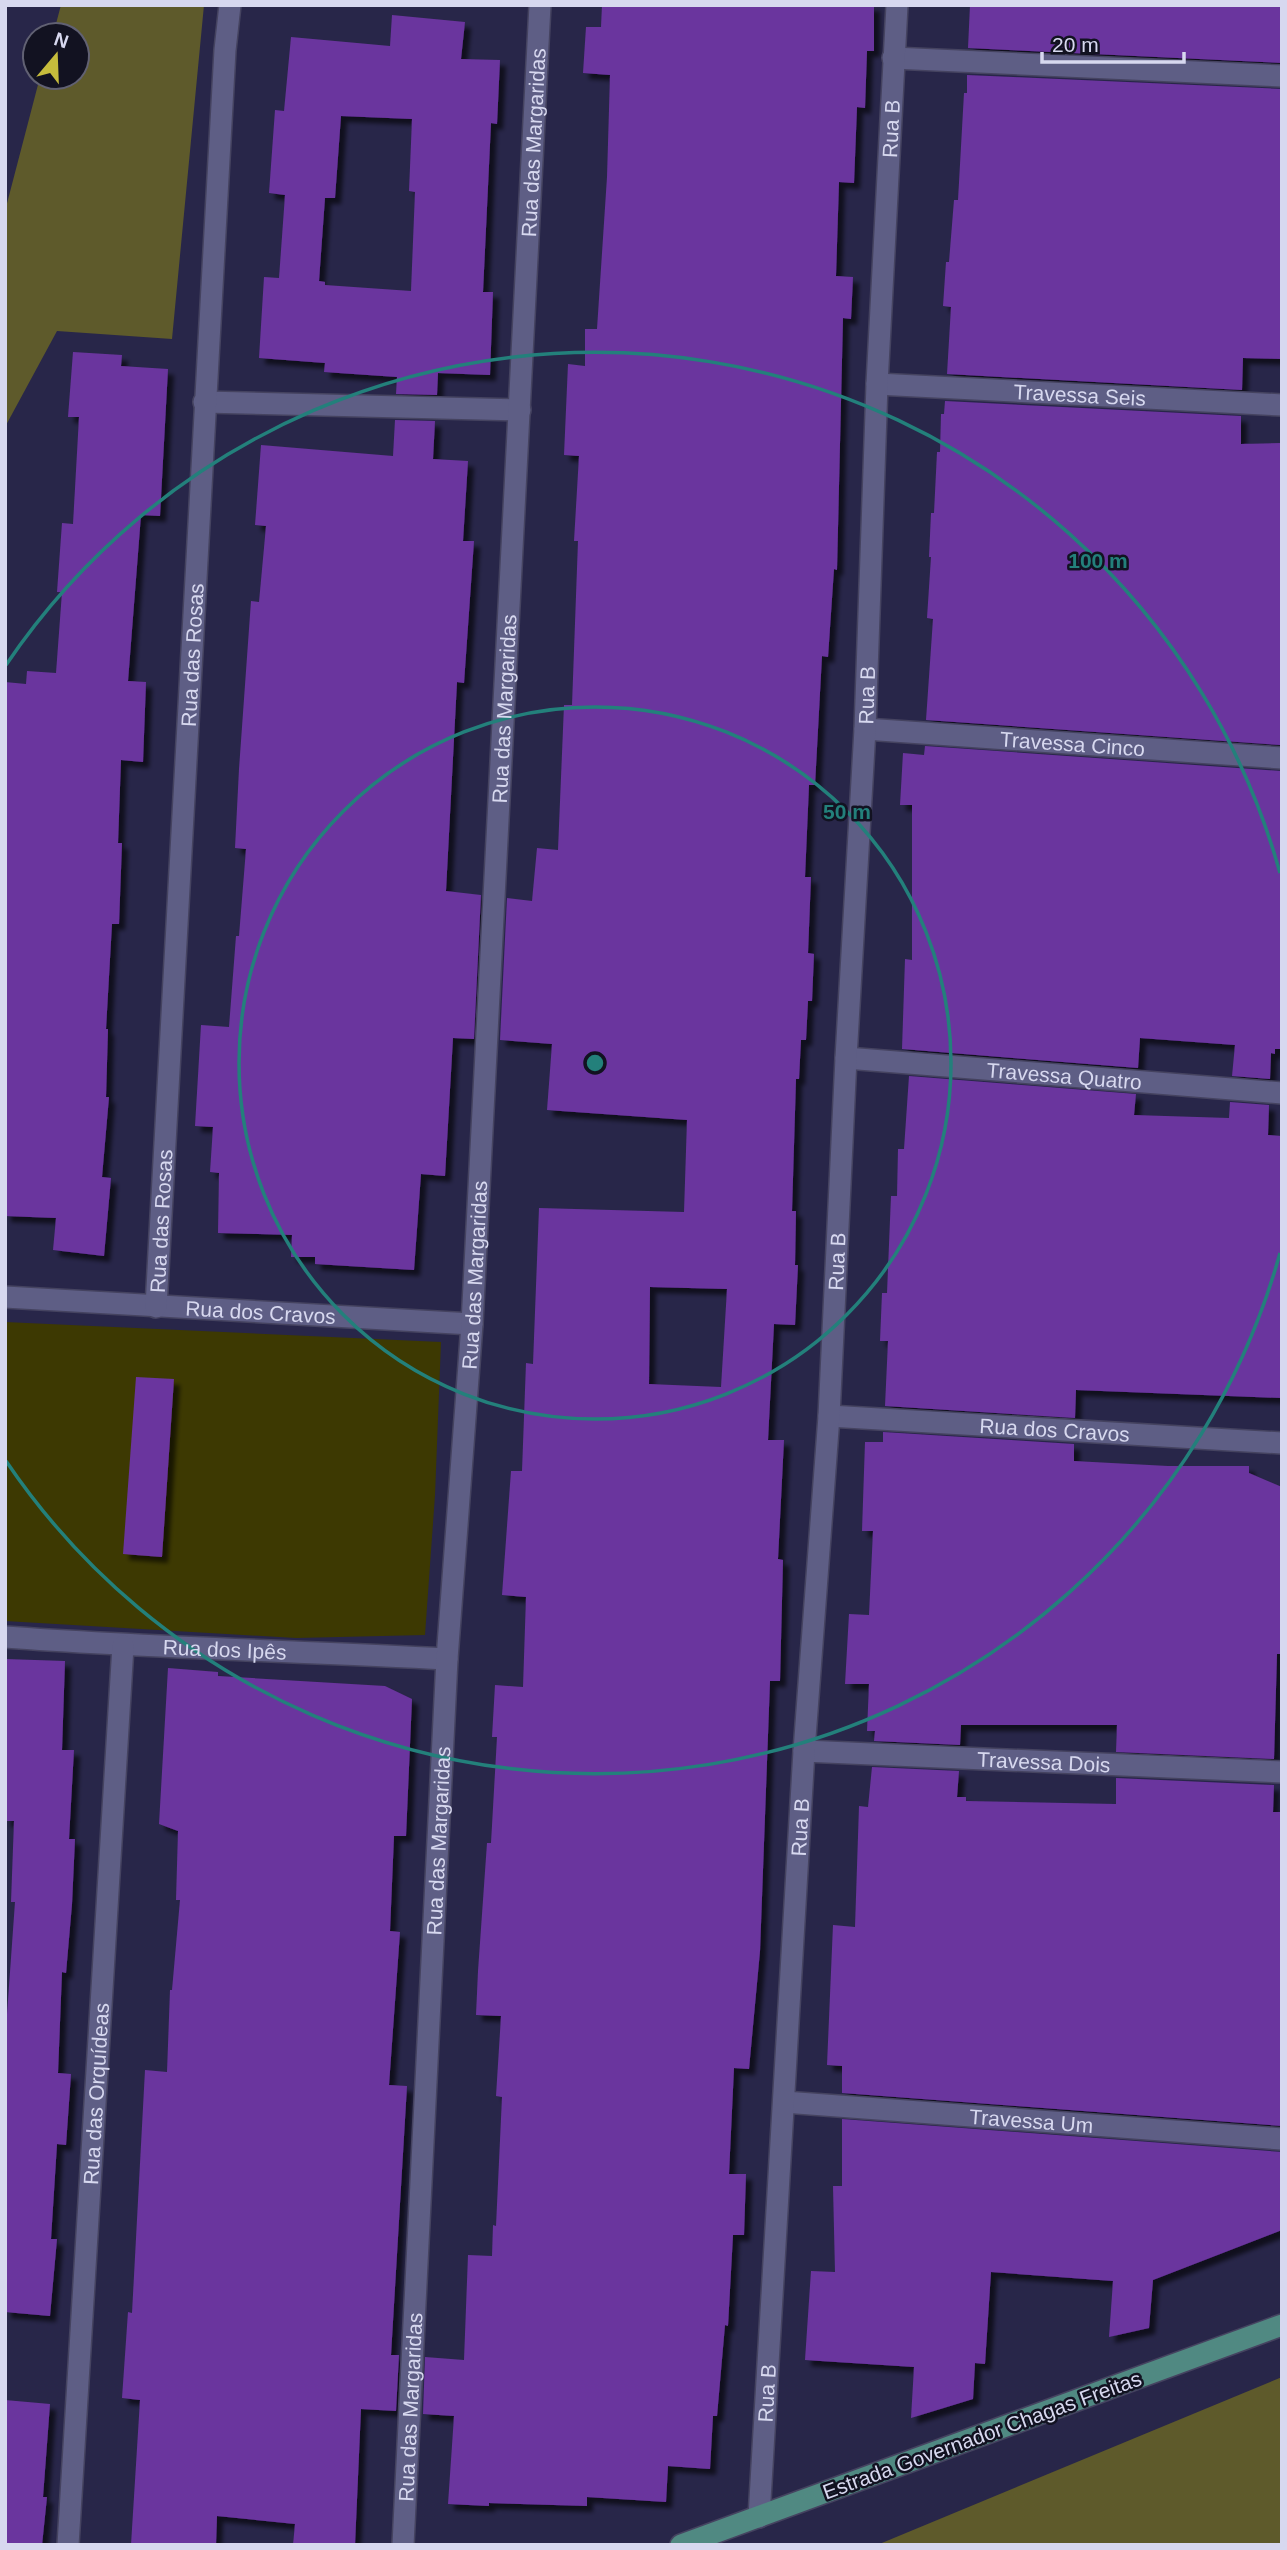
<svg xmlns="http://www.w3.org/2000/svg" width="1287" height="2550" font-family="Helvetica,sans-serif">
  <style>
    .green { fill: #3d3902 }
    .forest { fill: #5e5a2b }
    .building { fill: #6b349e; fill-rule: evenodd; filter: url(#shadow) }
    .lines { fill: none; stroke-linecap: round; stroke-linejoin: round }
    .minor-casing { stroke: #454360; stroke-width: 24 }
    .major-casing { stroke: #454360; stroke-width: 24 }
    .minor { stroke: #5e5e85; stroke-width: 21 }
    .major { stroke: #508982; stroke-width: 21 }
    .ring { fill: none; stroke: #23807b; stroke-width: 3.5 }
    .labels { text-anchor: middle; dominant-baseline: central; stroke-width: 5; stroke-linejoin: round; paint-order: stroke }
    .street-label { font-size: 21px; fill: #d7d8ef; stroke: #121221 }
    .centre { fill: #23807b; stroke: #121221; stroke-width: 3.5 }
    .ring-label { font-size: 21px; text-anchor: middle; font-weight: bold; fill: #23807b; stroke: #121221; stroke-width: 5; stroke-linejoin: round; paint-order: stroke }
  </style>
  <defs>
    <filter id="shadow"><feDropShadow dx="6" dy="6" stdDeviation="2" flood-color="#0009"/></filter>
  </defs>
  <rect width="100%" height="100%" fill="#282649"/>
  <!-- green -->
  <path class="green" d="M5,1322L441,1342L435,1495L425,1635L296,1638L5,1621Z"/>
  <!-- forest -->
  <path class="forest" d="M61,5H204L172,339L57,331L5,427V211L40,77H77V35H53Z
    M1282,2377V2545H877Z"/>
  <!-- building -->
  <path class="building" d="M602,5H874V51H867L865,108L857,107L854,183L839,182L836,276L853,277L851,319L843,318L837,570L834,569L828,657L822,656L815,785H809L805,877H811L808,953L814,954L812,1001H808L806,1040H801L799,1079H796L792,1211H796L795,1265H798L795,1325L774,1324L768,1440H784L778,1559L783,1560L780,1681H770L760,1951L749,2069L734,2068L729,2174H746L744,2235H733L728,2326L725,2325L717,2416H713L710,2469L668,2466L666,2502L587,2497V2506L489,2503V2506L448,2504L454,2416L423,2414L425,2357L464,2360L468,2255L492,2256L493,2225L496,2226L502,2097L496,2096L501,2016L476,2015L478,1971L487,1843H491L497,1737H492L495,1685L523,1687L526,1597L502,1595L511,1471H522L526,1363L533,1364L539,1208L684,1212L687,1120L547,1110L552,1044L500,1040L507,898L532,901L537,848L558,850L564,705H572L578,541H574L579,456L564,455L568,364L585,366V329H597L607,177L610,75L583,73L586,27H601ZM650,1287L727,1289L721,1387L649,1384Z
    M970,5H1282V63L968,48Z
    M392,15L465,22L461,59L500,60L497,124L491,123L483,292H493L490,375L438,373L437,395L396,394L397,377L324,372L325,363L259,358L264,277L279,278L285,195L269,193L275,110L284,111L291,37L390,46ZM341,116L412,119L409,191L415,192L411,291L325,285V282L319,281L325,198H335Z
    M967,75L1282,89V359L1243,358L1242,390L947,374L951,307L943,306L946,262H949L954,200H958L964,93H967Z
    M73,352L122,355L121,366L168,369L160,516L141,515L128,681L146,682L143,762L121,760L118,843H122L119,924H112L106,1029H108L106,1097H109L102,1177L111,1178L104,1256L53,1250L56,1218L5,1216V682L26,684L27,671L56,673L62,592H57L62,523L73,524L79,417H68Z
    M945,401L1241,416V444L1282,443L1280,745L926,720L933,619L927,618L931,557H929L931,513H934L937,452H940L941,414H944Z
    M395,420L435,421L433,459L468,461L463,541H474L464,683L457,682L446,891L481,895L474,1039L453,1038L445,1176L421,1174L414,1270L315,1264V1257H291L292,1235L218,1233L219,1173L210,1172L213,1127L195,1126L201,1025L229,1027L236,936H239L246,849L235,848L239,769L251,601L259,602L266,526L255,525L261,445L393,456Z
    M925,746L1281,771L1282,1049H1275V1054L1271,1053L1270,1079L1232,1076L1235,1045L1140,1038L1138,1068L902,1049L905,959L912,960V805H900L903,753L924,755Z
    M909,1076L1136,1094L1134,1115L1229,1118L1230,1102L1269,1105L1268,1135L1282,1136V1398L1076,1390L1075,1418L885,1406L888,1341H880L882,1293H887L891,1196H897L898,1149H904Z
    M136,1377L174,1379L162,1557L123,1554Z
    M883,1432L1074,1444V1461L1168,1466H1249V1473L1282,1487V1654H1277L1274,1759L1116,1752L1117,1725H961L960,1745L874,1741L875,1731H867L869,1684H845L849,1614L869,1615L873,1531H862L865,1442H883Z
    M5,1659L65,1661L62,1750H74L69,1839H75L72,1904L66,1973L62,1972L58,2073L71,2074L66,2145L57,2144L51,2239H57L50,2316L5,2312V2042L15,1902H11L14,1821H5Z
    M168,1668L218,1672V1676L385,1686L412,1699L406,1836H394L390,1931L400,1932L389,2085L407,2086L391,2355H399L396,2411L361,2409L355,2545H293L295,2524L217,2516L216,2545H131L140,2400L122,2398L128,2312L132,2313L145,2070L167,2072L170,1990H172L180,1900H176L178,1831L159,1824Z
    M872,1767L959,1771L957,1797H966V1801L1116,1804V1778L1274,1785L1273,1812H1282V2126L842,2093V2066L827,2065L833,1925L855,1927L859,1806L868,1807Z
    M842,2119L1282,2152V2230L1153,2280L1149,2328L1109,2337L1113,2281L991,2272L985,2364L975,2363L973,2399L911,2418L914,2367L805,2360L811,2271L835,2272L833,2186H842Z
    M5,2400L50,2404L43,2497H47L42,2545H5Z"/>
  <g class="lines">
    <!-- minor casing -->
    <g class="minor-casing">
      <g id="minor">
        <path d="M893,58L1282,76"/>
        <path id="s1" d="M877,384L1282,405"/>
        <path d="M204,402L520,410"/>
        <path id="s2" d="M865,729L1282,758"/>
        <path id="s3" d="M846,1058L1282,1093"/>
        <path id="s4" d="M5,1297L472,1324"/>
        <path id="s5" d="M156,1307L225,50L230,5"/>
        <path id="s6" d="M829,1416L1282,1443"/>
        <path id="s7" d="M5,1637C152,1648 300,1651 447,1659"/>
        <path id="s8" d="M804,1751L1282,1772"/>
        <path id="s9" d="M784,2102L1282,2139"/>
        <path id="s10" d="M759,2517L804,1751L829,1416L846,1058L865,729L877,384L897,5"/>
        <path id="s11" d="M68,2545L123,1646"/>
        <path id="s12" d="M403,2545L447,1659L472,1324L540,5"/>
      </g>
    </g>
    <!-- major casing -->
    <g class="major-casing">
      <path id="major" d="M681,2545L1282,2325"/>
    </g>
    <!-- minor -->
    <use href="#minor" class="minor"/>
    <!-- major -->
    <use href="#major" class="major"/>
  </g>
  <!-- distance rings -->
  <g class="ring">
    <circle cx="595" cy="1063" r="356"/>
    <path d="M1280 1253A711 711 0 0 1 6 1461M6 665A711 711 0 0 1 1280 873"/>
  </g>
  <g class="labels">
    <!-- street labels -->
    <g class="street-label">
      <text stroke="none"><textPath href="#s10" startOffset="2392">Rua B</textPath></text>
      <text stroke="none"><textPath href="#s12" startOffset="2406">Rua das Margaridas</textPath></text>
      <text stroke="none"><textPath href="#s1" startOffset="203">Travessa Seis</textPath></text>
      <text stroke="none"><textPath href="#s5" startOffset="653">Rua das Rosas</textPath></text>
      <text stroke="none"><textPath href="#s10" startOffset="1825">Rua B</textPath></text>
      <text stroke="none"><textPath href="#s12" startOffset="1839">Rua das Margaridas</textPath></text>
      <text stroke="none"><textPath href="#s2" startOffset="208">Travessa Cinco</textPath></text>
      <text stroke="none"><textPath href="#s3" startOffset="219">Travessa Quatro</textPath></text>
      <text stroke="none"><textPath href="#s5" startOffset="86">Rua das Rosas</textPath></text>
      <text stroke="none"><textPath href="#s10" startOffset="1258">Rua B</textPath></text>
      <text stroke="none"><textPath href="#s12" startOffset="1272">Rua das Margaridas</textPath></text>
      <text stroke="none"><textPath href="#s4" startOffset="256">Rua dos Cravos</textPath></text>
      <text stroke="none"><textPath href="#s6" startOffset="226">Rua dos Cravos</textPath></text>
      <text stroke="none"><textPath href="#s7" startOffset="220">Rua dos Ipês</textPath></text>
      <text stroke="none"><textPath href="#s8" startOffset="240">Travessa Dois</textPath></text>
      <text stroke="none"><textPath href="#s10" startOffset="691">Rua B</textPath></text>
      <text stroke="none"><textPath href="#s12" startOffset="705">Rua das Margaridas</textPath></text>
      <text stroke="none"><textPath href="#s11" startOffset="452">Rua das Orquídeas</textPath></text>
      <text stroke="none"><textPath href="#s9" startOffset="248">Travessa Um</textPath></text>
      <text stroke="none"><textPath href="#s10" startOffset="124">Rua B</textPath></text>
      <text stroke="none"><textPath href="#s12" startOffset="138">Rua das Margaridas</textPath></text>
      <text transform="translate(982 2435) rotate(-20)">Estrada Governador Chagas Freitas</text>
    </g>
  </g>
  <circle cx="595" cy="1063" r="10" class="centre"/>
  <g class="ring-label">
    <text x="1098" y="568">100 m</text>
    <text x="847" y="819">50 m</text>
  </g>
  <!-- border -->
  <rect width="1287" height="2550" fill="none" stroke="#d7d8ef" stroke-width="14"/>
  <!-- north arrow -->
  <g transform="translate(56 56) rotate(19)"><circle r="33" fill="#121221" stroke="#616173" stroke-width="2"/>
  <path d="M0-5L12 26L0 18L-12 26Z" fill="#c6bc3c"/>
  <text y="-10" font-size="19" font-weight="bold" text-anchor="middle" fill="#d7d8ef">N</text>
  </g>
  <!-- scale -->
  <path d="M1042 52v10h142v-10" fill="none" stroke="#d7d8ef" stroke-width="3.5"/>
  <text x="1052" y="52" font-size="21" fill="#d7d8ef" stroke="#121221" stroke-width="5" paint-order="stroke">20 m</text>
</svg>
